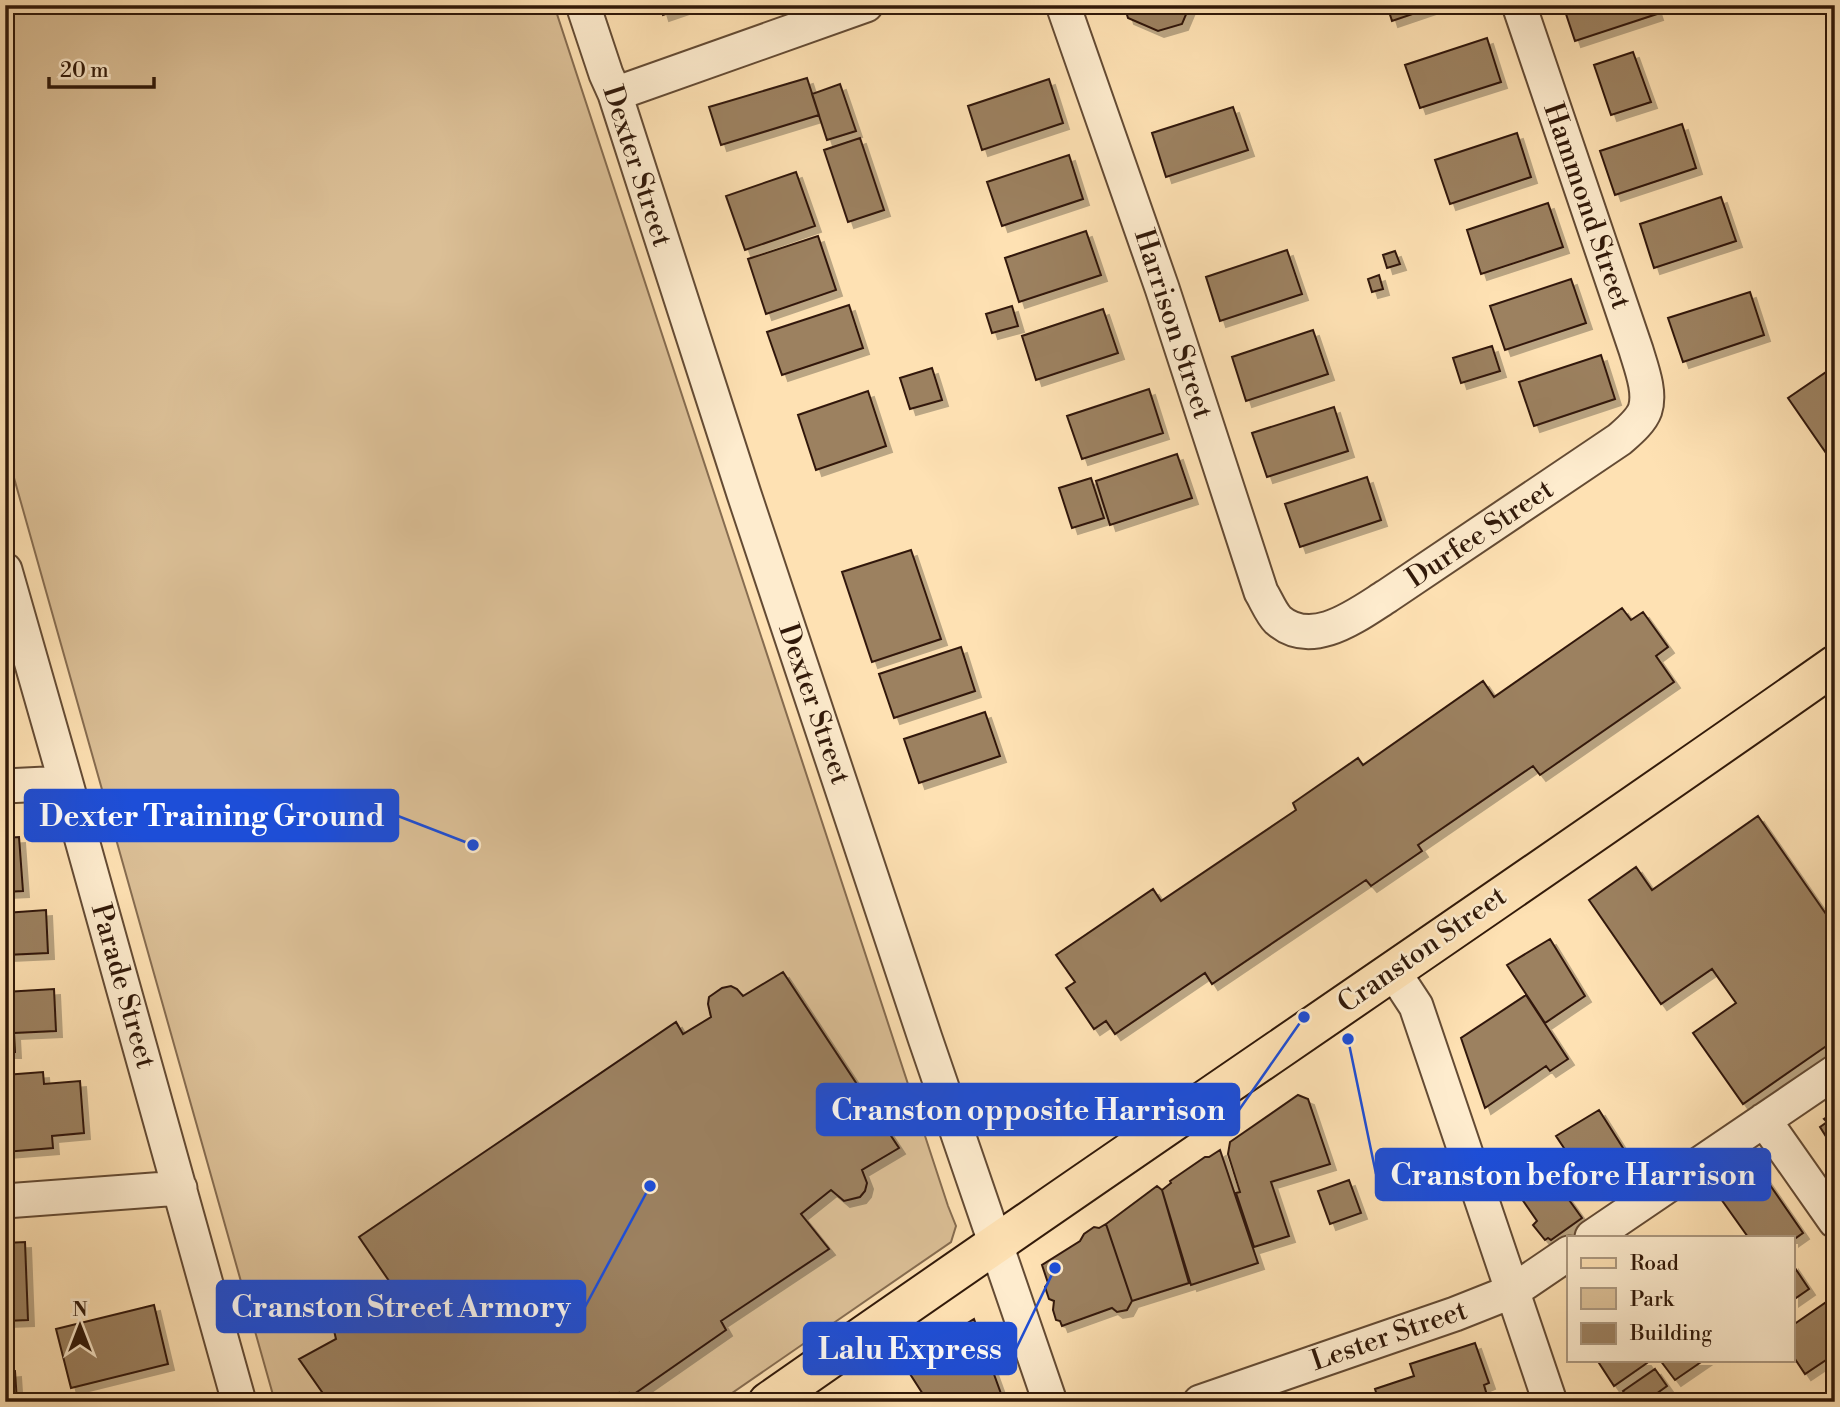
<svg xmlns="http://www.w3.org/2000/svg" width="1840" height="1407" font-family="'Libre Bodoni',serif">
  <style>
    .green { fill: #dbbf96; stroke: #866c50; stroke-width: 2 }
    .building { fill: #9c8161; stroke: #311909; stroke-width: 2; filter: url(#shadow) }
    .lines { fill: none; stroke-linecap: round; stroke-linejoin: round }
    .minor-casing { stroke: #644b34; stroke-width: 37 }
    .major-casing { stroke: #311909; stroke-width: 42 }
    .minor { stroke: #feecce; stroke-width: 33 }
    .major { stroke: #fee1b3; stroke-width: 38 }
    .labels { text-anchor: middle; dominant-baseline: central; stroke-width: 5; stroke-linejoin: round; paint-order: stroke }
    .street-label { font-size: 28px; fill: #311909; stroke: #feecce }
    .leader { fill: none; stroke: #1d4ed8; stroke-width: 2.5 }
    .callout-dot { fill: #1d4ed8; stroke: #feecce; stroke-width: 2.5 }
    .callout { fill: #1d4ed8; stroke: #1d4ed8; stroke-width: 2.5 }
    .callout-label { font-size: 30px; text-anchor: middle; font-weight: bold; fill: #fff }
  </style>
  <defs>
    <filter id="shadow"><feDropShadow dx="6" dy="6" stdDeviation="0" flood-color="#0004"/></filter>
  </defs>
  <rect width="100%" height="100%" fill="#fee1b3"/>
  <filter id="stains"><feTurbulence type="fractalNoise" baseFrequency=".00286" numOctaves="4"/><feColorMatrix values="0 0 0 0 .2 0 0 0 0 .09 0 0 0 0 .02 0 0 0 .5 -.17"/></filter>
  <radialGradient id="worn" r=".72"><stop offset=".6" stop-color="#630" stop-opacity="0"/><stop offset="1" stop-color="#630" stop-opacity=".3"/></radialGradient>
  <!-- green -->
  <path class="green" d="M5,5H554L948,1206L956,1226L951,1242L719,1402H275L5,446Z"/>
  <!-- building -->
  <path class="building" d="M660,5H692L663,15Z
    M1124,5H1190L1182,24L1158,31L1128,18Z
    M1387,5H1439L1392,21Z
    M1563,5H1654L1657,14L1575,41Z
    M1824,5H1835V35Z
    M1487,38L1501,82L1420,108L1405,65Z
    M1633,52L1651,102L1611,115L1594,65Z
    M807,78L819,115L721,145L709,107Z
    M1049,79L1063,123L982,150L968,106Z
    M840,84L856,131L827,140L812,94Z
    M1233,107L1248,150L1166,177L1152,133Z
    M1682,124L1696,168L1615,195L1600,151Z
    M1517,133L1531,177L1450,204L1435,160Z
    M860,138L884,210L848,222L824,150Z
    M1069,155L1083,199L1002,226L987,182Z
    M796,172L815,226L745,250L726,196Z
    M1721,197L1736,241L1654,268L1640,224Z
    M1548,203L1563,247L1481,274L1467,230Z
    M1086,231L1101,275L1019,302L1005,258Z
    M818,236L836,290L766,314L748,259Z
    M1287,250L1302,294L1220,321L1206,277Z
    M1395,251L1400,264L1387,268L1383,255Z
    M1379,275L1383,289L1372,292L1368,279Z
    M1571,279L1586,323L1505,350L1490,306Z
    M1750,292L1764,335L1683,362L1668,318Z
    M849,305L863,348L782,375L767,332Z
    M1012,306L1018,326L992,333L986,314Z
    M1103,309L1118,353L1036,380L1022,336Z
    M1313,330L1328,374L1246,401L1232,357Z
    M1492,346L1500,371L1461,383L1453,358Z
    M1601,355L1615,399L1534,426L1519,382Z
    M1835,366V466L1788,398Z
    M932,368L942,400L910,409L900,378Z
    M1149,389L1163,433L1082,459L1067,416Z
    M868,391L886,446L816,470L798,415Z
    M1334,407L1348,451L1267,477L1252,433Z
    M1177,454L1192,498L1110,525L1096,481Z
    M1367,477L1381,520L1300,547L1285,504Z
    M1091,478L1104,518L1072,528L1059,488Z
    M911,550L941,639L872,662L842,572Z
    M1622,608L1631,620L1643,612L1668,647L1656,656L1674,682L1540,775L1533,766L1418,845L1422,851L1371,886L1366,880L1212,984L1205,973L1115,1034L1106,1021L1094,1029L1066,988L1075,982L1056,955L1153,889L1161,901L1296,810L1293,803L1358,758L1363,765L1483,681L1494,697Z
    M961,647L975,691L894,718L879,674Z
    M985,712L1000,756L919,783L904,739Z
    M1758,816L1835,927V1040L1743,1104L1693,1033L1736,1003L1712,969L1661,1004L1589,900L1636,867L1652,890Z
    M19,837L23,891L5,892V838Z
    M46,910L48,953L6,955L7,973H5V913Z
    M1550,939L1585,996L1545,1023L1507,965Z
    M783,972L899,1148L862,1170L867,1183L865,1191L860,1197L844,1201L831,1190L801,1214L829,1249L721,1321L726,1330L624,1401L619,1393L606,1402H329L299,1359L336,1339L332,1322L335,1315L340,1310L355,1305L363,1309L370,1318L400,1297L359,1237L676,1022L683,1034L711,1017L708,1004L709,997L722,988L731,986L737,989L743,996Z
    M54,989L56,1031L14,1033L15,1052H5V992Z
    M1526,995L1568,1059L1550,1071L1546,1066L1485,1108L1461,1038Z
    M43,1072L44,1084L80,1081L84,1133L52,1136L53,1148L5,1152V1075Z
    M1298,1095L1308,1099L1330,1164L1271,1182L1289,1236L1254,1247L1236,1193L1240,1192L1228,1154L1230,1142Z
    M1599,1110L1635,1167L1594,1193L1556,1136Z
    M1835,1112V1144L1832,1146L1820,1127L1827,1122L1824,1119Z
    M1220,1150L1258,1263L1191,1285L1162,1190L1171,1183L1170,1181L1205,1157H1209Z
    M1539,1158L1582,1218L1551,1240L1548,1238L1545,1240L1533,1225L1537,1221L1508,1179Z
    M1761,1172L1803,1233L1793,1240V1237H1748L1721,1199Z
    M1349,1180L1361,1213L1330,1224L1318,1191Z
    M1157,1186L1162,1190L1189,1283L1132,1301L1106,1224Z
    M1106,1224L1132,1301L1127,1310L1117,1312L1112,1308L1062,1326L1060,1321L1056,1320L1053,1310L1054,1301L1049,1299L1045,1287L1048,1283L1042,1265L1080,1241L1084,1234L1094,1227L1099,1228Z
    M25,1242L28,1320L5,1321V1243Z
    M1793,1265L1809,1289L1793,1300Z
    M1835,1296V1354L1805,1374L1793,1356V1325Z
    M154,1305L168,1364L71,1388L56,1329Z
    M974,1319L1004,1402H928L903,1363Z
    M1475,1343L1489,1383L1484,1385L1489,1402H1379L1375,1389L1414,1376L1410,1364Z
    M1597,1360H1645L1647,1363L1614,1386Z
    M1660,1360H1704L1675,1380Z
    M1655,1369L1667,1386L1645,1402H1630L1623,1391Z
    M15,1371L17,1402H5V1372Z"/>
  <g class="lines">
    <!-- minor casing -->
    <g class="minor-casing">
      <path id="minor" d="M583,5L606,74L615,94L744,494L925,1038L1050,1402
        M1063,5L1162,288L1261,592C1266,600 1271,613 1278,620C1312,650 1357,615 1387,596L1620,439C1629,431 1641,421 1645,410C1651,392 1641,367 1636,350L1519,5
        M615,94L866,5
        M5,570L66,783L239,1402
        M5,786L66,783
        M1393,971L1416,1006L1550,1402
        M1764,1120L1835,1221
        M5,1201L180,1188
        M1592,1237L1835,1072
        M1200,1402L1455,1314L1513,1291L1569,1253"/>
    </g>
    <!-- major casing -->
    <g class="major-casing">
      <path id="major" d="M768,1402C1122,1154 1481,914 1835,665"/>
    </g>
    <!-- minor -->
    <use href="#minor" class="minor"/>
    <!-- major -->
    <use href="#major" class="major"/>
  </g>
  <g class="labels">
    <!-- street labels -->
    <g class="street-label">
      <text transform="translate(637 166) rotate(72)">Dexter Street</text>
      <text transform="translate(1587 206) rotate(71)">Hammond Street</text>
      <text transform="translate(1173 324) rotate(72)">Harrison Street</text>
      <text transform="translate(1480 534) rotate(-34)">Durfee Street</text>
      <text transform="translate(814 704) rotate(71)">Dexter Street</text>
      <text transform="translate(1422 950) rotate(-35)">Cranston Street</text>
      <text transform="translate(123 986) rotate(74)">Parade Street</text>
      <text transform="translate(1389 1336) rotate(-19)">Lester Street</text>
    </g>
  </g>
  <!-- callouts -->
  <path class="leader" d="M473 845L398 816M1304 1017L1239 1110M1348 1039L1376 1174M650 1186L585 1307M1055 1268L1016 1349"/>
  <g class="callout-dot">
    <circle cx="473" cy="845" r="7"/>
    <circle cx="1304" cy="1017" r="7"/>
    <circle cx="1348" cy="1039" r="7"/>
    <circle cx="650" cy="1186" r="7"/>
    <circle cx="1055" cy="1268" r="7"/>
  </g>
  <g class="callout">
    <rect x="25" y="790" width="373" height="51" rx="7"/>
    <rect x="817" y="1084" width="422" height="51" rx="7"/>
    <rect x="1376" y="1149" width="394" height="51" rx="7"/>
    <rect x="217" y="1281" width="368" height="51" rx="7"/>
    <rect x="804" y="1323" width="212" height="51" rx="7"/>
  </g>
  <g class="callout-label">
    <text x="212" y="826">Dexter Training Ground</text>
    <text x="1028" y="1120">Cranston opposite Harrison</text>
    <text x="1573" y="1185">Cranston before Harrison</text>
    <text x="401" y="1317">Cranston Street Armory</text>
    <text x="910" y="1359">Lalu Express</text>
  </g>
  <!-- margin -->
  <rect width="1840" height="1407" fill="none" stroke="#fee1b3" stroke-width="28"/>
  <rect x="7" y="7" width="1826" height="1393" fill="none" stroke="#311909" stroke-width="3.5"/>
  <rect x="14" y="14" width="1812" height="1379" fill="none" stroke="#311909" stroke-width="2"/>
  <!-- legend -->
  <rect x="1567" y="1236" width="228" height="126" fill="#feecce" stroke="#ac987f" stroke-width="2"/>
  <rect x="1581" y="1258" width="35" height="10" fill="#fee1b3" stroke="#ac987f" stroke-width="2"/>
  <text x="1630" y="1270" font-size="21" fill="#311909">Road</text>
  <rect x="1581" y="1288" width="35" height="21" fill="#dbbf96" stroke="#ac987f" stroke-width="2"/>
  <text x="1630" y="1306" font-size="21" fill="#311909">Park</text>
  <rect x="1581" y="1323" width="35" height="21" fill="#9c8161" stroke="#ac987f" stroke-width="2"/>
  <text x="1630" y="1340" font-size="21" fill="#311909">Building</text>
  <!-- north arrow -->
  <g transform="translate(80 1326)" stroke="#feecce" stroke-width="5" paint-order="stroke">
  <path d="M0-5L12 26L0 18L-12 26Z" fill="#311909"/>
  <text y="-10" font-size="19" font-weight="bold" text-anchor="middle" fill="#311909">N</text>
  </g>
  <!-- scale -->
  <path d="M49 77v10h105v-10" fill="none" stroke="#311909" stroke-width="3.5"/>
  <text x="60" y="77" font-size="21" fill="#311909" stroke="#feecce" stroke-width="5" paint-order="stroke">20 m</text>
  <rect width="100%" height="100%" filter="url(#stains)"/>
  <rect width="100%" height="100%" fill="url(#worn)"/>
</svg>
